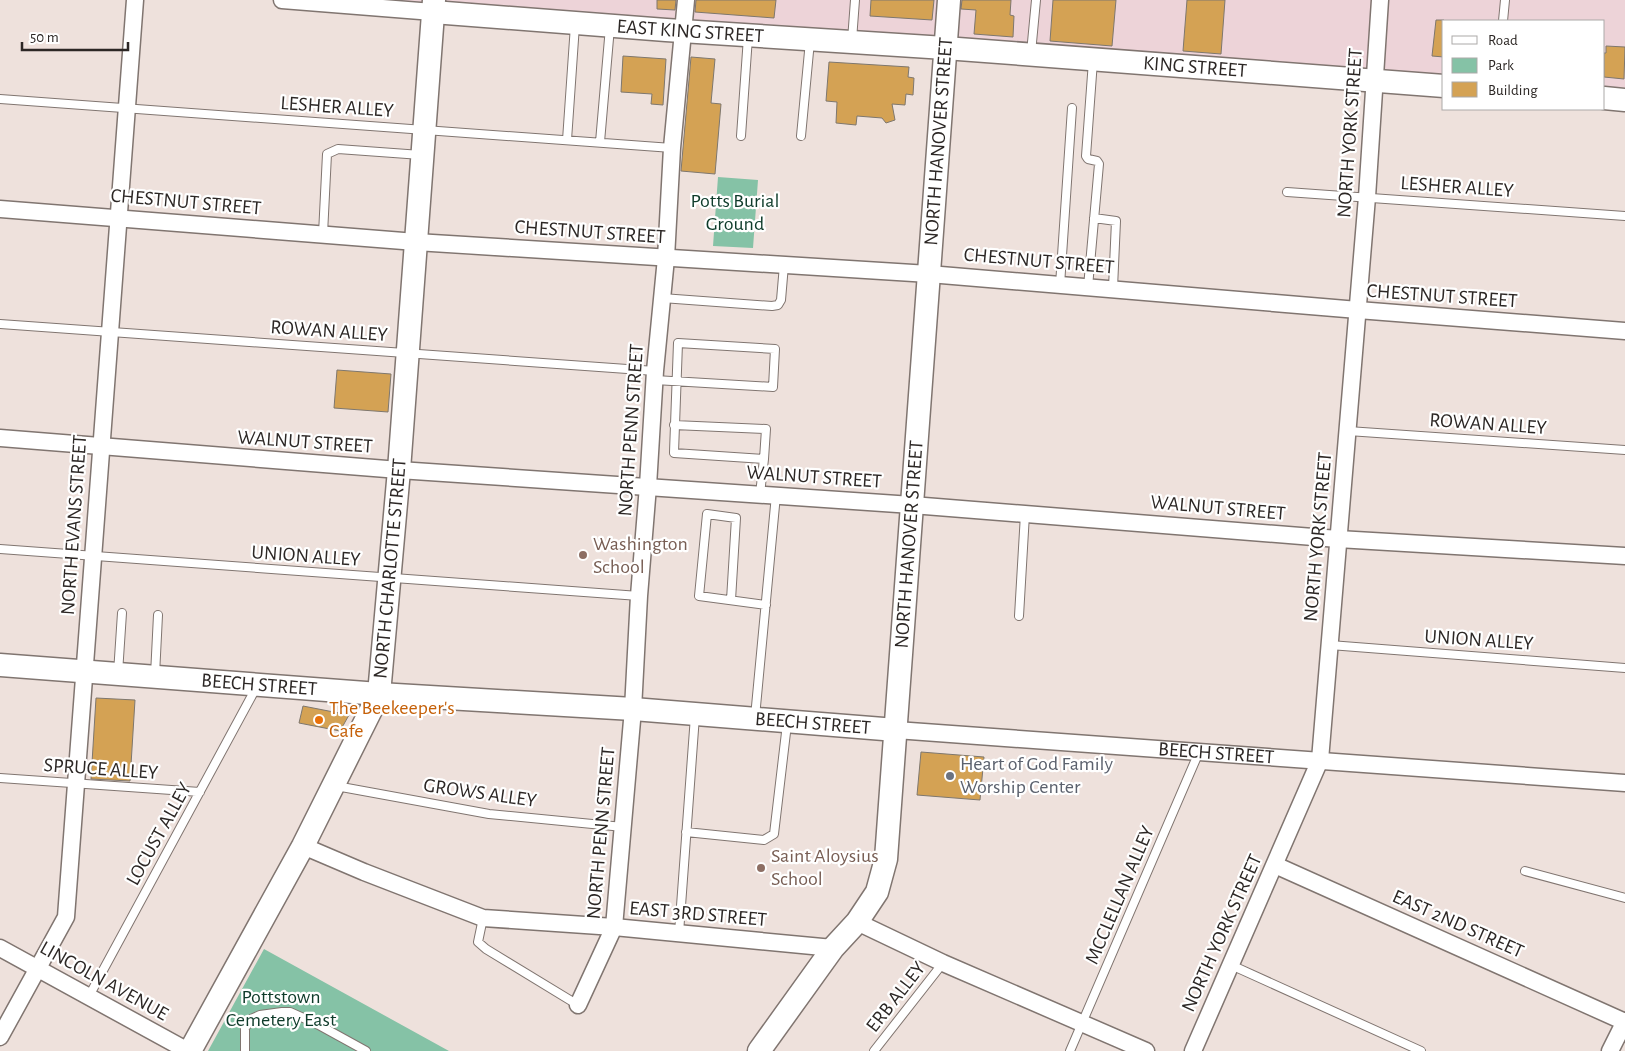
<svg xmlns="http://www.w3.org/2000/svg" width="1625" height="1051" font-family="'Alegreya Sans',sans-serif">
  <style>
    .commercial { fill: #edd3d8 }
    .green { fill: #85c2a6 }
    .building { fill: #d4a254; stroke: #7e776e }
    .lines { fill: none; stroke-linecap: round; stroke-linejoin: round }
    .lane-casing { stroke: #807570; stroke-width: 10 }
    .street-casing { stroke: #807570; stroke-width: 19 }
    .secondary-casing { stroke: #807570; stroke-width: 25 }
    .lane { stroke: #fff; stroke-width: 8 }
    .street { stroke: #fff; stroke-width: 16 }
    .secondary { stroke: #fff; stroke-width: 22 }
    .education-dot { fill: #8d6e63; stroke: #fff; stroke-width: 2 }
    .food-dot { fill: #e8710a; stroke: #fff; stroke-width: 2 }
    .worship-dot { fill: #6b7280; stroke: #fff; stroke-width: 2 }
    .labels { text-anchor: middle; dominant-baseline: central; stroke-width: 4.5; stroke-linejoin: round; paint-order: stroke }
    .street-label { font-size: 20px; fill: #2c2725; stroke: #fff }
    .park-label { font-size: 20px; fill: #0e3b2a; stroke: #fff }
    .education-label { font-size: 20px; fill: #785e54; stroke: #fff; text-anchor: start }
    .food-label { font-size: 20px; fill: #c56008; stroke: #fff; text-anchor: start }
    .worship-label { font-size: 20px; fill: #5b616d; stroke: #fff; text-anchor: start }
  </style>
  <rect width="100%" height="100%" fill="#eee1dc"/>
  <!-- commercial -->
  <path class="commercial" d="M299,0H1625V99L1604,97V21H1444V85Z"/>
  <!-- green -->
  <path class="green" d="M718,177L758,180L753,248L713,246Z
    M264,949L449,1051H208Z"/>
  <!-- building -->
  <path class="building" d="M657,0H676L675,10L657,9Z
    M696,0H776L774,18L695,12Z
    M871,0H934L932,20L870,16Z
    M962,0H1011L1010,15L1014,16L1013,37L974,34L976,10L961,9Z
    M1053,0H1116L1112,46L1050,41Z
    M1187,0H1225L1221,54L1183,51Z
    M1436,20H1444V57L1432,56Z
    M1606,46L1625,47L1624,79L1604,77V53H1606Z
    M623,56L666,59L663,105L651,104L652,94L621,92Z
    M691,57L715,59L711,103L721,104L715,174L681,171Z
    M829,62L909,67L908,77L914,78L913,95L906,94L905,105L892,104L895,120L886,123L882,118L857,116L856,125L836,123L837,102L826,101Z
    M337,370L391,374L388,412L334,408Z
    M96,698L135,700L130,781L91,779Z
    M303,706L349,715L340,731L299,723Z
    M921,752L984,757L980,800L917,795Z"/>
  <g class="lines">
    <!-- lane casing -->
    <g class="lane-casing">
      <path id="lane" d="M1503,21L1505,0
        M852,40L855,0
        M1031,53L1036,0
        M0,99L672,148
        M741,136L748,37
        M801,136L810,41
        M567,140L575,25
        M600,142L610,27
        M1287,192L1625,216
        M1094,218L1116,221L1113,288
        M323,234L327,154L338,149L421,155
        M1060,285L1072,108
        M1088,287L1099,164L1097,161L1088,159L1086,156L1093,61
        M662,298L772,306L778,305L781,300L784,265
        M0,324L655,371
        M655,380L773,387L775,349L678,343C677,379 675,416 674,453L764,459L760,494
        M674,425L766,429L764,459
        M1348,431L1625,450
        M0,549L639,596
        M731,600L736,518L707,514L699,596L766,605
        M1019,616L1025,514
        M1330,645L1625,668
        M118,673L122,613
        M155,675L158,615
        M755,717L776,495
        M0,778L200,792
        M336,786L489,814L623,827
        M686,832L764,840L774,834L787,724
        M1525,871L1625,898
        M483,918L478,942L486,949L578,1005
        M679,933L695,716
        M1231,965L1421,1051
        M88,998L256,688
        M245,1051V1028L251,1019L260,1015L282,1012H290L317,1024L366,1051
        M874,1051L943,963
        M1070,1051L1199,752"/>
    </g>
    <!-- street casing -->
    <g class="street-casing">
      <g id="street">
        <path d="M282,0L433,12"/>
        <path d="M0,209L416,242L929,274L1358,310L1625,331"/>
        <path d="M0,438L399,470L912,505L1338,539L1625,556"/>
        <path id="s1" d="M896,730L1625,783"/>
        <path d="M303,846L364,872L483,918L614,927L833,948"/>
        <path d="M1275,865L1625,1022"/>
        <path d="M857,922L943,963L1146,1051"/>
        <path d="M0,948L188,1051"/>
        <path d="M578,1005L614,927L633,709L639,596L648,486L655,371L666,258L672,148L686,0"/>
        <path d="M0,1037L66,917L135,0"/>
        <path d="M1193,1051L1320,760L1367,197L1380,0"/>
        <path d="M1610,1051L1625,1021"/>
      </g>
    </g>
    <!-- secondary casing -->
    <g class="secondary-casing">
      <g id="secondary">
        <path id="s2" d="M433,12L666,30L945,48L1444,86"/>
        <path d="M1604,98L1625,100"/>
        <path id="s3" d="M0,665L379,694L633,709L896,730"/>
        <path id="s4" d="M190,1051L303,846L379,694L399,470L434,0"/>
        <path id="s5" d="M759,1051L833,948L857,922L877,892L886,859L949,0"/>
      </g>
    </g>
    <!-- lane -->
    <use href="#lane" class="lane"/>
    <!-- street -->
    <use href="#street" class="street"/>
    <!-- secondary -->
    <use href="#secondary" class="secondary"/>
  </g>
  <!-- markers -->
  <g class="education-dot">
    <circle cx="583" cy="555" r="5"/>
    <circle cx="761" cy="868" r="5"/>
  </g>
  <circle class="food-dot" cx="319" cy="720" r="5"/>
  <circle class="worship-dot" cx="950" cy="776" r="5"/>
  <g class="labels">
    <!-- street labels -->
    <g class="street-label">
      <text stroke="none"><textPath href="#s2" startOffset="258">EAST KING STREET</textPath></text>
      <text stroke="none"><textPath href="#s2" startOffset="764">KING STREET</textPath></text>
      <text transform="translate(337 107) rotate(4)">LESHER ALLEY</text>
      <text transform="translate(1350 133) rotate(-86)">NORTH YORK STREET</text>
      <text stroke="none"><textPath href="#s5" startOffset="952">NORTH HANOVER STREET</textPath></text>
      <text transform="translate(1457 187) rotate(4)">LESHER ALLEY</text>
      <text transform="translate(186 202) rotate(5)">CHESTNUT STREET</text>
      <text transform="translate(590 232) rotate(4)">CHESTNUT STREET</text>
      <text transform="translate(1039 261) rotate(5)">CHESTNUT STREET</text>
      <text transform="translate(1442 296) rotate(4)">CHESTNUT STREET</text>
      <text transform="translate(329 331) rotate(4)">ROWAN ALLEY</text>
      <text transform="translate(1488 424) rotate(4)">ROWAN ALLEY</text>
      <text transform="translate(631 430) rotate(-86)">NORTH PENN STREET</text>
      <text transform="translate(305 442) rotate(4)">WALNUT STREET</text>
      <text transform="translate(814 477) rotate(4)">WALNUT STREET</text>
      <text transform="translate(1218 508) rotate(5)">WALNUT STREET</text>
      <text transform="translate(74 525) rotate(-86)">NORTH EVANS STREET</text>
      <text transform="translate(1318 537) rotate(-85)">NORTH YORK STREET</text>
      <text stroke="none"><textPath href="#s5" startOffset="548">NORTH HANOVER STREET</textPath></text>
      <text transform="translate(306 556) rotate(4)">UNION ALLEY</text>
      <text stroke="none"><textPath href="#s4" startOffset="530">NORTH CHARLOTTE STREET</textPath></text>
      <text transform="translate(1479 640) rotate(4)">UNION ALLEY</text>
      <text stroke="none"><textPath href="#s3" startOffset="260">BEECH STREET</textPath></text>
      <text stroke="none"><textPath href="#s3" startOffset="815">BEECH STREET</textPath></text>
      <text stroke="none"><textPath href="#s1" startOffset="321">BEECH STREET</textPath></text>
      <text transform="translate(101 769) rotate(4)">SPRUCE ALLEY</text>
      <text transform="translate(480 793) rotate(8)">GROWS ALLEY</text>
      <text transform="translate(601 833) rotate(-85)">NORTH PENN STREET</text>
      <text transform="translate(159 834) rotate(-61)">LOCUST ALLEY</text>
      <text transform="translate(1120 895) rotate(-67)">MCCLELLAN ALLEY</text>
      <text transform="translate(698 914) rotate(5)">EAST 3RD STREET</text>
      <text transform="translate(1458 924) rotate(24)">EAST 2ND STREET</text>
      <text transform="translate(1222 933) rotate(-66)">NORTH YORK STREET</text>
      <text transform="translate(104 981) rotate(29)">LINCOLN AVENUE</text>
      <text transform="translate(896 997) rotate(-52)">ERB ALLEY</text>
    </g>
    <!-- park labels -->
    <g class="park-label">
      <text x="735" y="201">Potts Burial<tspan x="735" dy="23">Ground</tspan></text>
      <text x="281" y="997">Pottstown<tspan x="281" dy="23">Cemetery East</tspan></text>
    </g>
    <!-- education labels -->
    <g class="education-label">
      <text x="593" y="544">Washington<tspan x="593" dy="23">School</tspan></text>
      <text x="771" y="856">Saint Aloysius<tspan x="771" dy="23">School</tspan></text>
    </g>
    <!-- food labels -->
    <g class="food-label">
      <text x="329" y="708">The Beekeeper's<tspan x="329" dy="23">Cafe</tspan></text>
    </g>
    <!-- worship labels -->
    <g class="worship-label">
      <text x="960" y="764">Heart of God Family<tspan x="960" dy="23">Worship Center</tspan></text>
    </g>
  </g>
  <!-- legend -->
  <rect x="1442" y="20" width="162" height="90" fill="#ffffff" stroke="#aba9a8"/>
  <rect x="1452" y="36" width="25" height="8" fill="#ffffff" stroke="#aba9a8"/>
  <text x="1488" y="45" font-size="15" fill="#2c2725">Road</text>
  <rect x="1452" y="58" width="25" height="15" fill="#85c2a6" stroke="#aba9a8"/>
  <text x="1488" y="70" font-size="15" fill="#2c2725">Park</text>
  <rect x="1452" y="82" width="25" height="15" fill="#d4a254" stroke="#aba9a8"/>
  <text x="1488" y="95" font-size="15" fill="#2c2725">Building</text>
  <!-- scale -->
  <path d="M22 42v8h106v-8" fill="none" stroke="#2c2725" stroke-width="2.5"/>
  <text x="30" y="42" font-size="15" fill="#2c2725" stroke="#ffffff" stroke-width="4" paint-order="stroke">50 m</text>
</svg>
